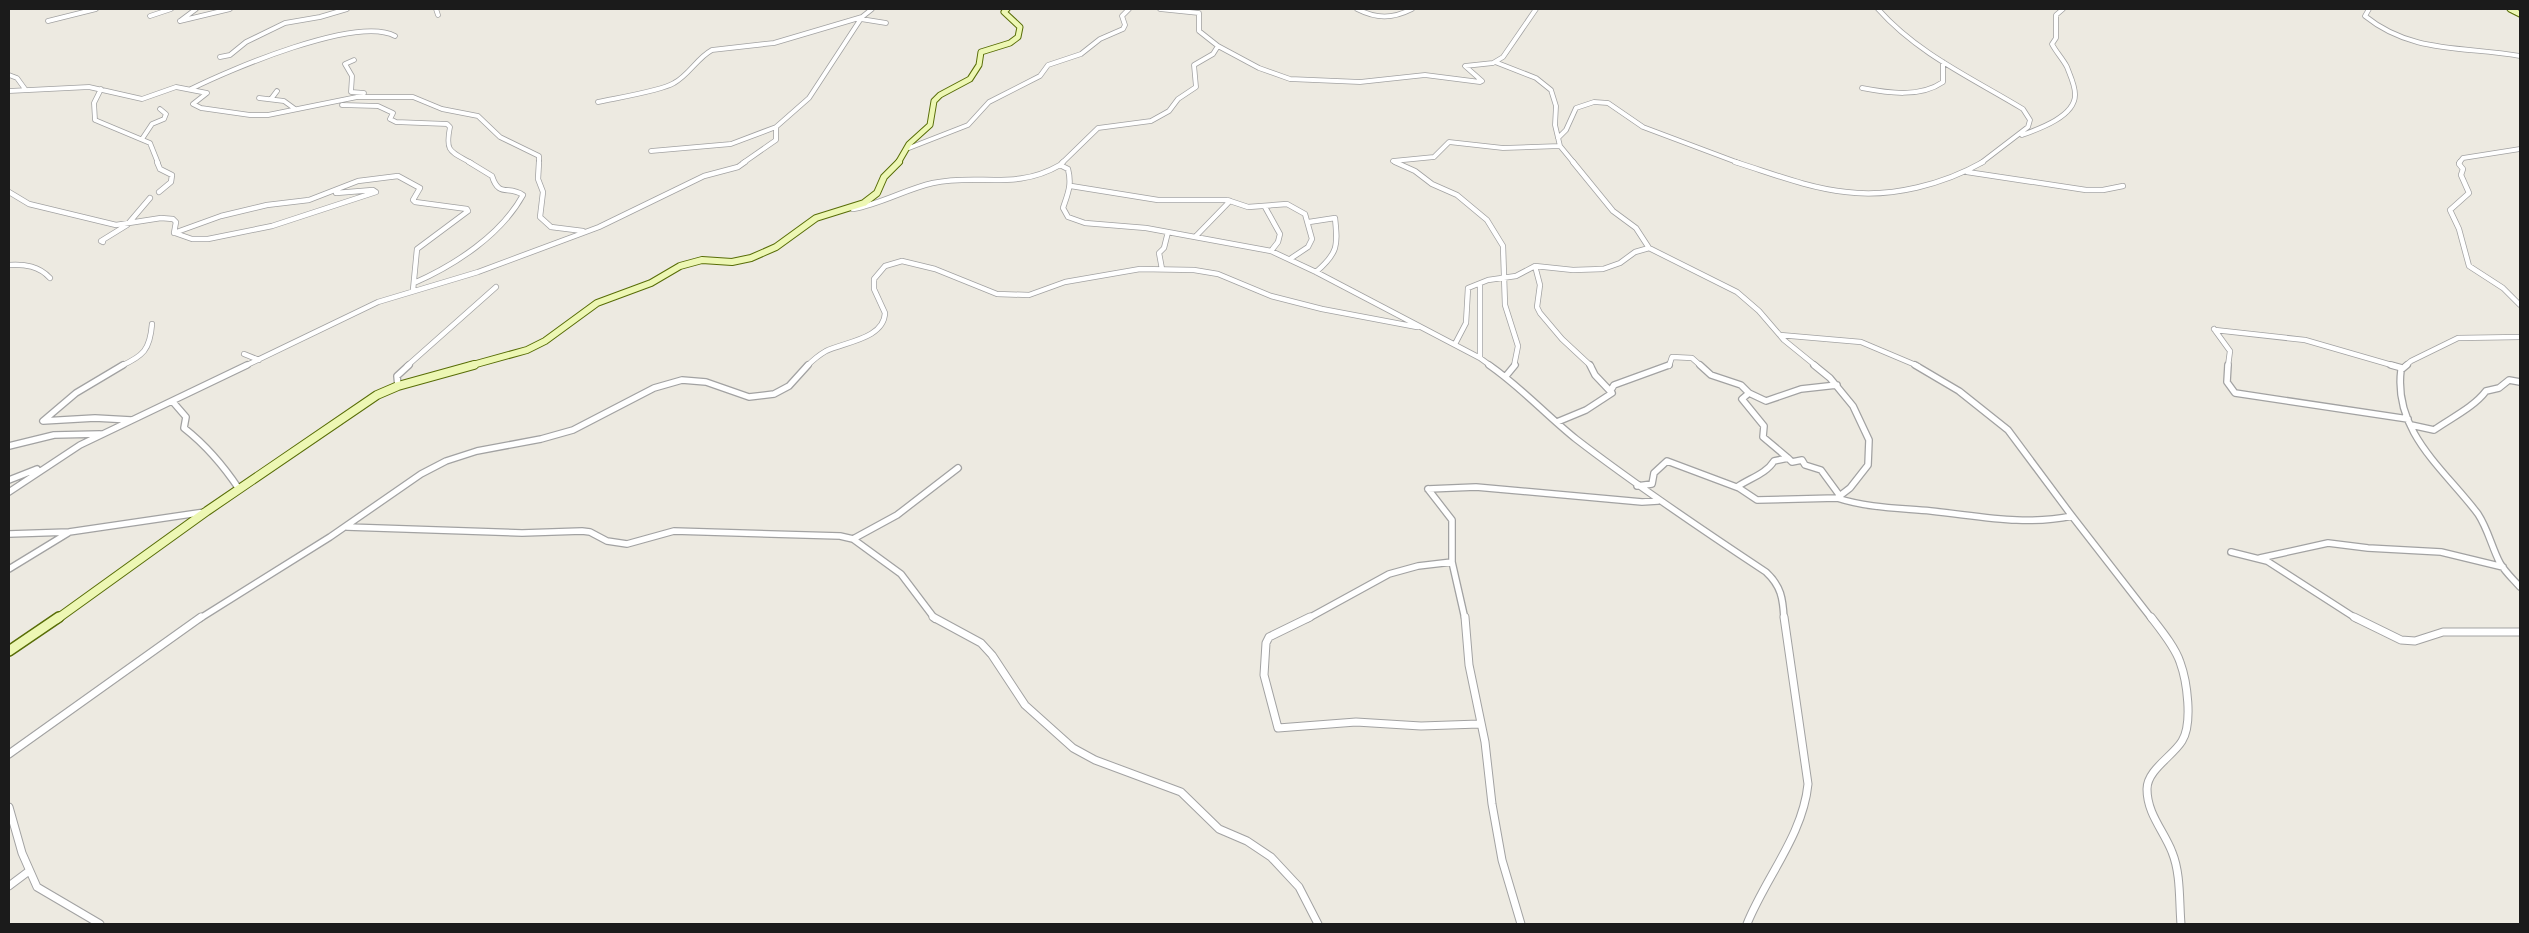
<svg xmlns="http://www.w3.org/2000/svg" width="2529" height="933" font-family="'Work Sans',sans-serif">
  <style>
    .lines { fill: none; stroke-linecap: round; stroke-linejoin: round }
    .minor-far3-casing { stroke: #a2a2a2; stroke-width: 5.5 }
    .minor-far2-casing { stroke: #a2a2a2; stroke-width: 6 }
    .minor-far1-casing { stroke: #a2a2a2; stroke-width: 8 }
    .minor-casing { stroke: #a2a2a2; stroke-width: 9 }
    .secondary-far3-casing { stroke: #586d07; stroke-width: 7 }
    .secondary-far2-casing { stroke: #586d07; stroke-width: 8 }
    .secondary-far1-casing { stroke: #586d07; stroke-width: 10 }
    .secondary-casing { stroke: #586d07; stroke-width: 12 }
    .minor-far3 { stroke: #fff; stroke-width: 4 }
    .minor-far2 { stroke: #fff; stroke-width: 4.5 }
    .minor-far1 { stroke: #fff; stroke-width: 5.5 }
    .minor { stroke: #fff; stroke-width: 7 }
    .secondary-far3 { stroke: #edf7b4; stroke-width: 5 }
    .secondary-far2 { stroke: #edf7b4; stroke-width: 6 }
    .secondary-far1 { stroke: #edf7b4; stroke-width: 8 }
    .secondary { stroke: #edf7b4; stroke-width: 9 }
  </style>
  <rect width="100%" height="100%" fill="#edeae1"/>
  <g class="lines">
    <!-- minor-far3 casing -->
    <g class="minor-far3-casing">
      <path id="minor-far3" d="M436,9L438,15
        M1160,9L1199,13V31L1218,46
        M1357,9C1377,19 1392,19 1412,9
        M1878,9C1918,54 1972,78 2023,109L2030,120L2028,127L1981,163
        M2369,9L2365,16C2412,54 2464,46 2520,56
        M150,16L171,9
        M861,19L886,23
        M48,21L96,9
        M180,21L230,9
        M180,21L196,9
        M220,57L230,55L246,42L285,23L320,17L347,9
        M354,60L345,64L352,76L351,92L364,93
        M9,75L17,78L25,89
        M1862,88C1888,93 1920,98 1943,82V62
        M101,89L94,103L95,120L150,143L158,163
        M191,89C229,70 357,15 395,36
        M9,91L89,87L142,99L176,87L207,93L193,104L201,108L250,115H268L357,97H413L442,109L478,116L500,137L539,156V163
        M259,98L284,101L295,109
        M271,99L277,91
        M598,102C616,98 661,91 674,83C689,75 697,58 712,50L774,43L862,17
        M342,105L378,106L393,113L390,119L396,122L447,124L450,127C445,152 450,151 471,163
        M2022,135C2039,129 2076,116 2075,94C2075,85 2070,75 2067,67C2063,59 2056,52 2052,44L2056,38V15L2063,9
        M1558,138L1566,130L1576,108L1594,102L1608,103L1643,127L1739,163
        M142,139L152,124L164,119L166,114L160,109
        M1560,146L1574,163
        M909,148L968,125L989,102L1040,76L1048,65L1081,54L1100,39L1123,29L1125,25L1122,16L1129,9
        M651,151L731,144L776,127
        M743,163L776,140V127L809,98L862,17L872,9
        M1062,163L1098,128L1151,121L1169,111L1178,99L1196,87L1194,65L1213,54L1218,46L1259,68L1290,79L1360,82L1425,75L1480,82L1482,81L1465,66L1493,63L1503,57L1536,9
        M1398,163L1393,161L1434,157L1449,142L1503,148L1560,146L1555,125L1556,106L1551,90L1536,78L1495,62
        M2459,163L2463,158L2520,149"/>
    </g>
    <!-- minor-far2 casing -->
    <g class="minor-far2-casing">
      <path id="minor-far2" d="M157,162L160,169L172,175L171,182L159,192
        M539,162L538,179L543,192L540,217L551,227L583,231
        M1395,162L1415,171L1432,184L1457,195L1487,220L1503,246L1505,305L1518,346L1514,366
        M1573,162L1613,211L1636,228L1649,248L1737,292L1759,311L1784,340L1816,366
        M1735,162C1771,173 1808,188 1846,192C1892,198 1944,184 1983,162
        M2460,162L2459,164L2463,169L2461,175L2469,193L2450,210L2459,229L2469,266L2503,288L2520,305
        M1060,165L1063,162
        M1967,172L2086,190H2103L2123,186
        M1071,186L1158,200H1227L1248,207L1287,204L1305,214L1312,239L1308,247L1290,259
        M9,192L29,204L116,225L161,218L173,219L176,222L174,233
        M1265,207L1280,234L1278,242L1271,251
        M853,209C881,204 906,189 933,183C979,173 1015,191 1060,165L1068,169C1072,185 1068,193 1063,208L1068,217L1085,223L1146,228L1271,251L1316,272L1480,358L1491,366
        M1309,222L1335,218C1338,246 1338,253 1316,272
        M174,233L221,216L267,205L309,200L358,181L398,176L420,188L413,200L415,202L467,209L468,211L417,249L413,290
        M175,233L192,239H208L272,226L376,192L373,190L336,193
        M1196,236L1230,201
        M103,242L101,241L127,225L150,198
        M9,265C25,264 39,266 50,278
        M1535,266L1540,285L1537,307L1540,313L1562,339L1591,366
        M1162,269L1159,253L1164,248L1168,232
        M414,283C455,265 501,235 523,195C508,185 499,198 492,176L469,162
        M1480,284V358
        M2214,329L2230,351L2228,366
        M2215,330L2305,340L2395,366
        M1780,335L1861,342L1918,366
        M1455,344L1466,323L1468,288L1488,280L1516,276L1535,266L1573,270L1603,269L1620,263L1635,252L1649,248
        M244,354L259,360
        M121,366C143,356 150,350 152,324
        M245,366L378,302L478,272L599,227L704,176L738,167L745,162
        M407,366L496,287
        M807,366C813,360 819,355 826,351C844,342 884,339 885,313L874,289V279L885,266L902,261L935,269L997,294L1029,295L1065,282L1140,269L1194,270L1218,274L1271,296L1322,309L1417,327
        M1669,366L1672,357L1692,358L1701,366
        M2405,366L2411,361L2458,338L2520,337"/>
    </g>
    <!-- minor-far1 casing -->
    <g class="minor-far1-casing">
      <path id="minor-far1" d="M123,365L76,393L43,421L95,418L131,420
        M1489,365C1521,387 1546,415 1576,439C1637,486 1701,529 1766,572C1781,586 1783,598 1784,619
        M1700,365L1711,375L1741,385L1749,393L1766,401L1801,389L1837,385
        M1915,365L1959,391L2008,430L2072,516L2152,619
        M2228,365L2227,382L2235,393L2408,419
        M2391,365L2402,368
        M2407,365L2401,370C2393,432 2445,470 2478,514C2488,529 2492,548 2500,563C2505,572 2514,580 2520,587
        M1506,376L1515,365
        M398,386L397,376L409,365
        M1611,390L1614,385L1669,365
        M173,402L186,417L184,428C207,446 223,465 239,489
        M1557,422L1586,410L1612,393L1595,375L1590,365
        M2411,425L2434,430C2451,418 2474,407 2486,391L2499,388L2509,380L2520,382
        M9,446L54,435L100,434
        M1788,458L1792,462L1802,460L1805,465L1821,470L1840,496
        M9,480L37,469
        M1637,486L1652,484L1654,473L1667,461L1739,488L1757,500L1837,498L1850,488L1868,465L1869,440L1853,406L1830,378L1814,365
        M1737,487C1750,478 1766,474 1774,461L1788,458L1763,437L1764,426L1742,399L1749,393
        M1428,489L1452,520V562L1465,619
        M1428,489L1476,487L1642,502L1658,501
        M9,492L80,445L247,365
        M1837,498C1868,508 1899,508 1931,511C1980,516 2024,526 2072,516
        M347,527L522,533L582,531L590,532L607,541L627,544L674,531L840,536L853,539L901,574L935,619
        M9,534L69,532L205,512
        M853,539L897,515L958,468
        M2231,552L2267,561L2357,619
        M2260,558L2328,543L2368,548L2441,552L2503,567
        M9,569L68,533
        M199,619L330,537L421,474L446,461L477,451L541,439L573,430L654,388L682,380L706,382L749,397L774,394L789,386L808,365
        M1307,619L1389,574L1418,566L1452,562"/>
    </g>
    <!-- minor casing -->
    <g class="minor-casing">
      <path id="minor" d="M933,617L981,643L992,655L1025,705L1073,748L1095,760L1181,792L1219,829L1247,841L1271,857L1299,887L1318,924
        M1310,617L1269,637L1266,643L1264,675L1278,728L1356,722L1421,726L1479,724
        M1465,617L1469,665L1485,742L1492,804L1502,860L1521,924
        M2151,617C2161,630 2175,647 2180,662C2187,681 2193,723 2182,741C2173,756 2147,770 2147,789C2147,814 2164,831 2172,852C2181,874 2179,901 2181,924
        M2354,617L2401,640L2415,641L2443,632H2520
        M9,754L201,617
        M9,807L22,853L37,887L100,924
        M9,886L29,871
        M1747,924C1766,877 1803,835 1808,784L1784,617"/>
    </g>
    <!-- secondary-far3 casing -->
    <g class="secondary-far3-casing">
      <path id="secondary-far3" d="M2510,9L2520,14
        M898,163L909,144L930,125L934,101L940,95L970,79L979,65L981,52L1010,43L1018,37L1020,27L1004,12L1007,9"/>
    </g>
    <!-- secondary-far2 casing -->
    <g class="secondary-far2-casing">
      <path id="secondary-far2" d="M469,366L527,350L545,341L597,303L651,283L680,266L702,260L732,262L751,258L776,247L816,218L864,203L877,193L884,177L899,162"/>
    </g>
    <!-- secondary-far1 casing -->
    <g class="secondary-far1-casing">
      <path id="secondary-far1" d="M57,619L207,511L377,395L398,386L474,365"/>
    </g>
    <!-- secondary casing -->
    <g class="secondary-casing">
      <path id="secondary" d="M9,651L59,617"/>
    </g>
    <!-- minor-far3 -->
    <use href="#minor-far3" class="minor-far3"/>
    <!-- minor-far2 -->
    <use href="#minor-far2" class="minor-far2"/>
    <!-- minor-far1 -->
    <use href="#minor-far1" class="minor-far1"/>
    <!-- minor -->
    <use href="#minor" class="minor"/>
    <!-- secondary-far3 -->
    <use href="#secondary-far3" class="secondary-far3"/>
    <!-- secondary-far2 -->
    <use href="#secondary-far2" class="secondary-far2"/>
    <!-- secondary-far1 -->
    <use href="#secondary-far1" class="secondary-far1"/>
    <!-- secondary -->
    <use href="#secondary" class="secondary"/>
  </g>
  <!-- border -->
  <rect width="2529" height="933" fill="none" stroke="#1b1b1b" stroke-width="20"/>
</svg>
